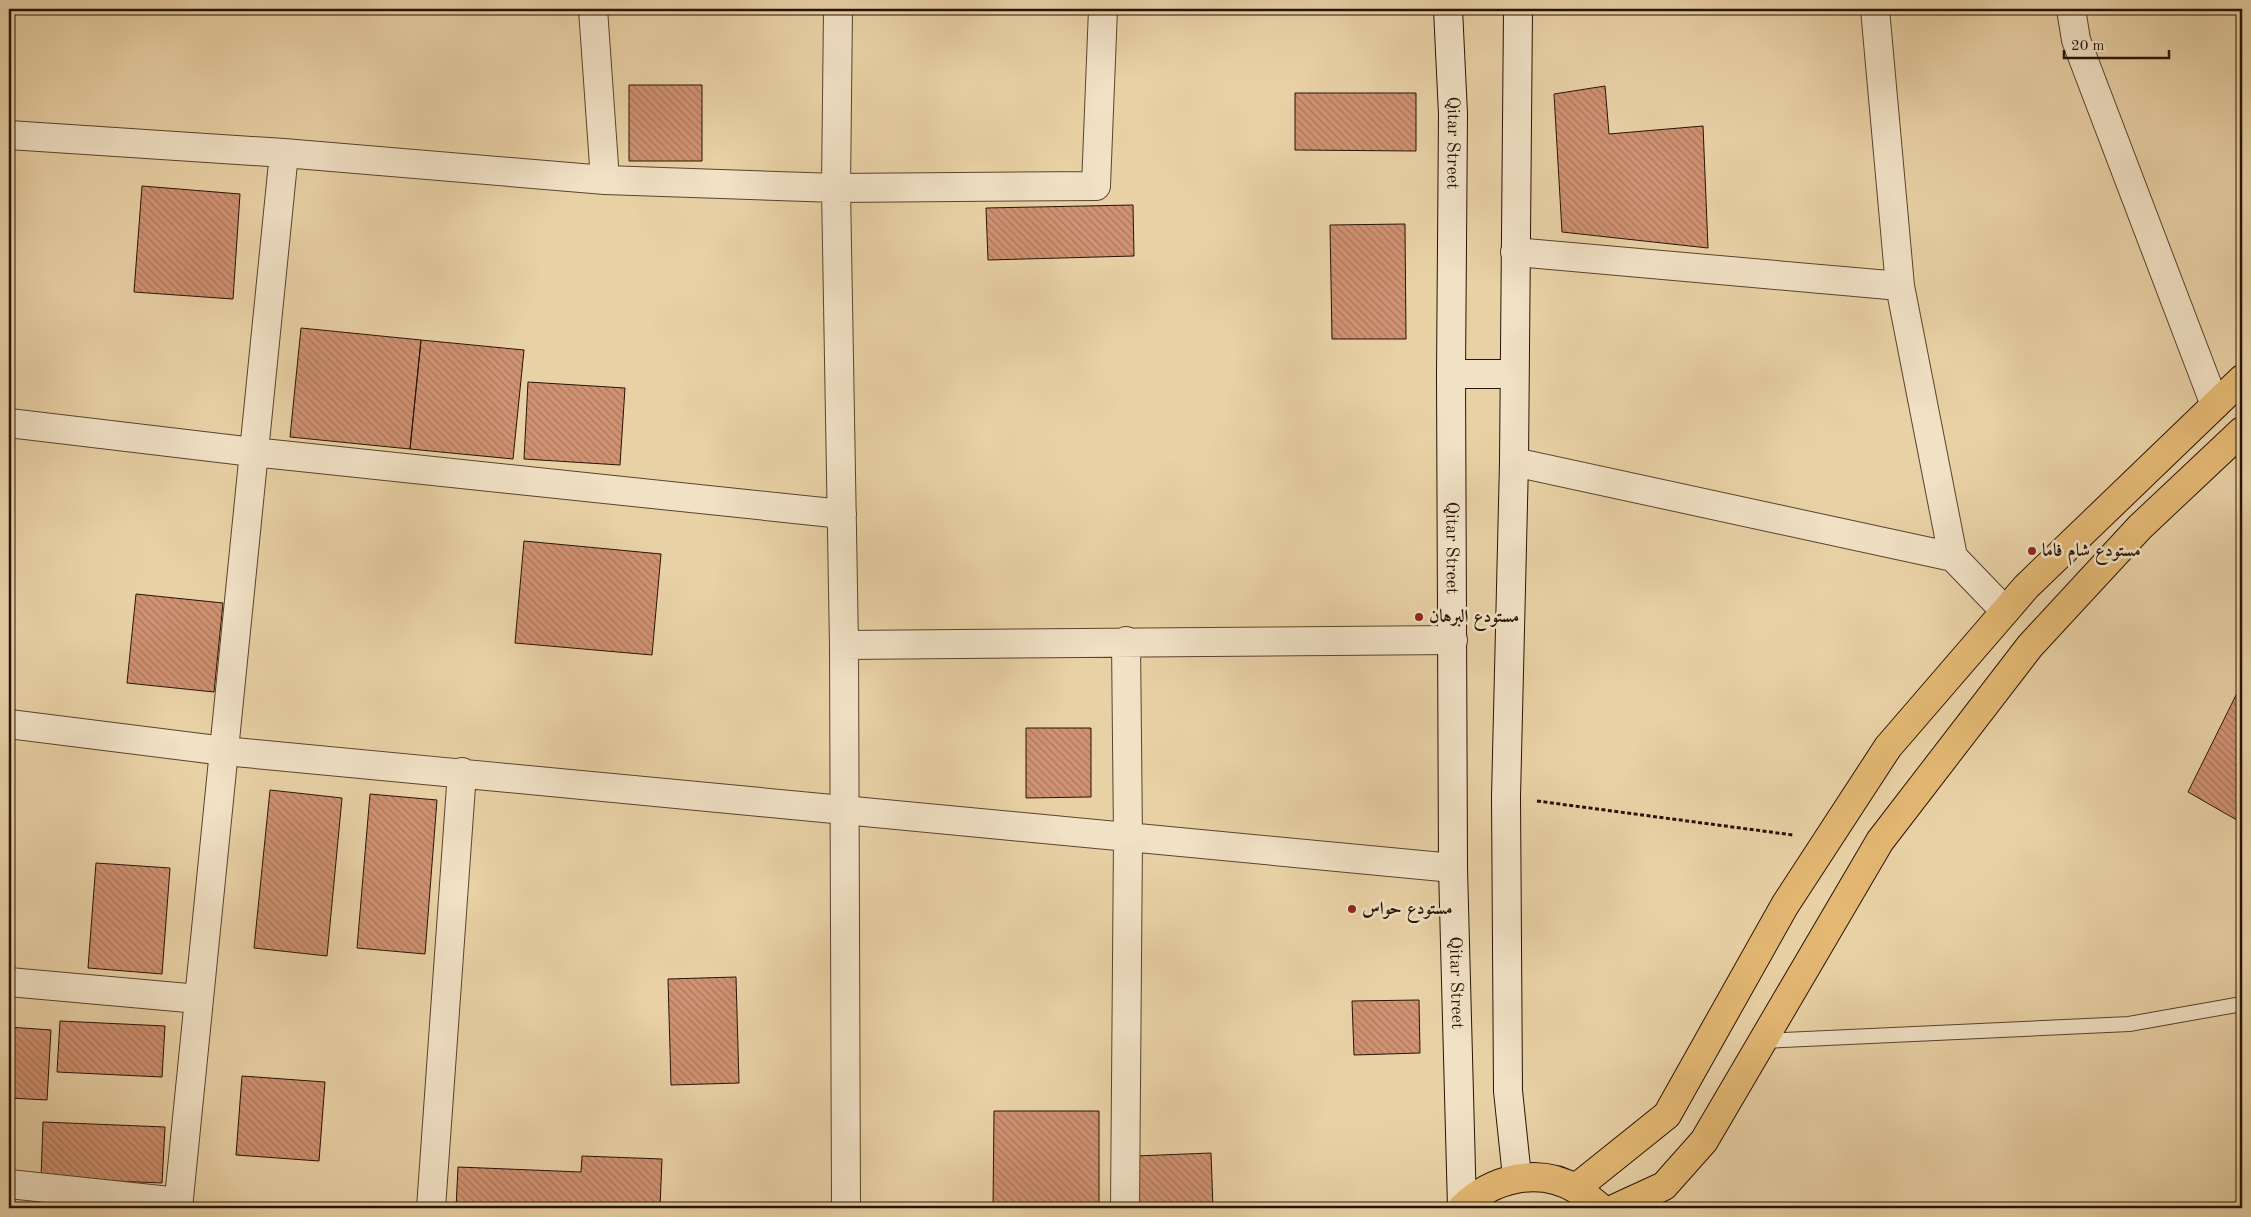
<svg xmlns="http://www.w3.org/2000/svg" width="2251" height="1217" font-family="'Old Standard TT',Amiri,serif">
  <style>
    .building { fill: url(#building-back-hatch); stroke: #271403 }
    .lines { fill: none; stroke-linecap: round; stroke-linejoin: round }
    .service-casing { stroke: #58432c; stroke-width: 16 }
    .minor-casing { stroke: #58432c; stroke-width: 30 }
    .secondary-casing { stroke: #271403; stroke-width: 30 }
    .primary-casing { stroke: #271403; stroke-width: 30 }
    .path { stroke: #271403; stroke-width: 3; stroke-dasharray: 4 2.5; stroke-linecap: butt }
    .service { stroke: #f1e1c5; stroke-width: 14 }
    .minor { stroke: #f1e1c5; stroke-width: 28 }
    .secondary { stroke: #f1e1c5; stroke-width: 28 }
    .primary { stroke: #e4b873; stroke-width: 28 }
    .poi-dot { fill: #8f2418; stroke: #f1e1c5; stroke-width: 2 }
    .labels { text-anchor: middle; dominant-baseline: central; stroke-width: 5; stroke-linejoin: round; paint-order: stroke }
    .street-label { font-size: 18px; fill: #271403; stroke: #f1e1c5 }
    .poi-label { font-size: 18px; font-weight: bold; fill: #271403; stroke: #f1e1c5; text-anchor: start }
  </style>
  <defs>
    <pattern id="building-back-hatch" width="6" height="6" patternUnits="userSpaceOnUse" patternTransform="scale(1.25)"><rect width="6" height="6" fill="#d09272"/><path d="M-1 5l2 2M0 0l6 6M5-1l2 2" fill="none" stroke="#a9765b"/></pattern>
  </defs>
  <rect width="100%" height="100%" fill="#e9d1a6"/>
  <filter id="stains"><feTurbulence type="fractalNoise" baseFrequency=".004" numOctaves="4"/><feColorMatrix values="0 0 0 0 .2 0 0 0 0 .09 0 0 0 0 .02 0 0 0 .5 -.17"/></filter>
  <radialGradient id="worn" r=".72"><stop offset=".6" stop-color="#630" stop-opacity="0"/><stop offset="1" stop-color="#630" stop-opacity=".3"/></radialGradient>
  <!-- building -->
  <path class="building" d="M629,85H702V161H629Z
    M1605,86L1609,134L1703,126L1708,248L1562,232L1554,94Z
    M1295,93H1416V151L1295,150Z
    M142,186L240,194L233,299L134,292Z
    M1133,205L1134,256L988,260L986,208Z
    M1405,224L1406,339H1332L1330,225Z
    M301,328L421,340L410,449L290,437Z
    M421,340L524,350L513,459L410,449Z
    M528,382L625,388L620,465L524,459Z
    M524,541L661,554L652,655L515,643Z
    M136,594L223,603L214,692L127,683Z
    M2242,683V823L2188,792Z
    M1026,728H1091V797L1026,798Z
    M270,790L342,798L327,956L254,948Z
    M370,794L437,800L425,954L357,948Z
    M96,863L170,868L162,974L88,968Z
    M736,977L739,1083L671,1085L668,979Z
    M1419,1000L1420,1053L1354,1055L1352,1001Z
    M60,1021L165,1026L162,1077L57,1072Z
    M9,1027L51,1030L47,1100L9,1098Z
    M242,1076L325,1082L319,1161L236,1155Z
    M994,1111H1099V1208H993Z
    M43,1122L165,1127L162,1183L41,1178Z
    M1211,1153L1213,1208H1138L1135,1156Z
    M582,1156L662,1159L660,1208H456L458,1167L581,1172Z"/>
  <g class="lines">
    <!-- service casing -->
    <g class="service-casing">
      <path id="service" d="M1763,1041L2129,1024L2242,1004"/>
    </g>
    <!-- minor casing -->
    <g class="minor-casing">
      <path id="minor" d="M593,9L605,180
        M838,9L836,188L844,645L846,1208
        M1875,9L1900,286L1953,557L2005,611
        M2071,9L2076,40L2215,405
        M9,135L284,153L605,180L836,188L1096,186L1103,9
        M1515,252L1900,286
        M9,423L253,452L842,514
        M1514,462L1953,557
        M844,645L1453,640
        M9,724L224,751L1453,868
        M9,982L199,999
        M9,1184L179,1202
        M178,1208L284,153
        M431,1208L462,772
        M1125,1208L1128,838L1126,641"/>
    </g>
    <!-- secondary casing -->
    <g class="secondary-casing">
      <g id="secondary">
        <path id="s1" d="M1448,9L1453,114L1451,374L1453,868L1462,1208"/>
        <path d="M1451,374H1514"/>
        <path d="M1517,1177L1508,1091L1506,797L1514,462L1518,9"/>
      </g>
    </g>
    <!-- primary casing -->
    <g class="primary-casing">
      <path id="primary" d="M1576,1188L1667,1115L1785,905L1888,747L2026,587L2242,379
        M1462,1208C1491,1179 1538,1166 1576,1189C1585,1194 1593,1202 1601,1208
        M1616,1208L1664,1186L1704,1141L1880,841L2030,646L2140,527L2242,431"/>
    </g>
    <!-- path -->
    <path class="path" d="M1537,801L1793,835"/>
    <!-- service -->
    <use href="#service" class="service"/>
    <!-- minor -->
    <use href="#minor" class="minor"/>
    <!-- secondary -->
    <use href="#secondary" class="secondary"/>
    <!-- primary -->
    <use href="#primary" class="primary"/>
  </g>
  <!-- markers -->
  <g class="poi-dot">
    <circle cx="2032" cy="551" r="5"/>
    <circle cx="1419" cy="617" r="5"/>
    <circle cx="1352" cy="909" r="5"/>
  </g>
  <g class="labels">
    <!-- street labels -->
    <g class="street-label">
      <text stroke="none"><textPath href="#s1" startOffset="134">Qitar Street</textPath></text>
      <text stroke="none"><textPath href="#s1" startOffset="539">Qitar Street</textPath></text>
      <text stroke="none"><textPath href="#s1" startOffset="974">Qitar Street</textPath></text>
    </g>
    <!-- poi labels -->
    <g class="poi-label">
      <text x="2042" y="551">مستودع شام فاما</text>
      <text x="1429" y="617">مستودع البرهان</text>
      <text x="1362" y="909">مستودع حواس</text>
    </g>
  </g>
  <!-- margin -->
  <rect width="2251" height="1217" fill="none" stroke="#e9d1a6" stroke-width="30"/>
  <rect x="10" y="10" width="2231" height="1197" fill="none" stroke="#271403" stroke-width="2.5"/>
  <rect x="15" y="15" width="2221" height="1187" fill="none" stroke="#271403"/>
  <!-- scale -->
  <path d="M2064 50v8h105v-8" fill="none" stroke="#271403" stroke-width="2.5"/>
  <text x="2071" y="50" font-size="15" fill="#271403" stroke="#f1e1c5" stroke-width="4" paint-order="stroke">20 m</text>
  <rect width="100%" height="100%" filter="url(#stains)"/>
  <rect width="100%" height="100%" fill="url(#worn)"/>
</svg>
